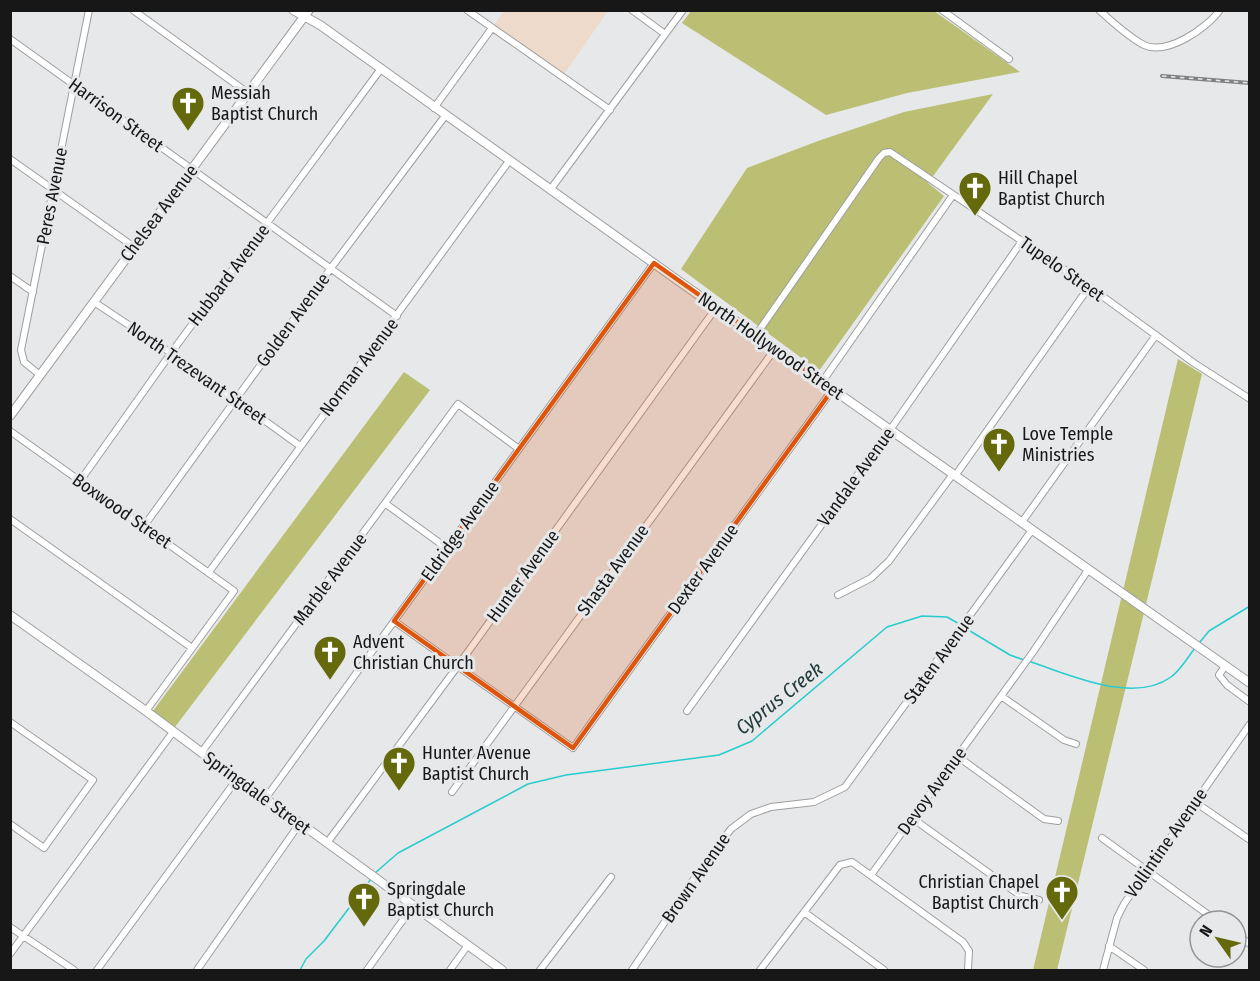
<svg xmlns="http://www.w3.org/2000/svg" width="1260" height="981" font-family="'Fira Sans Condensed',sans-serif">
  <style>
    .education { fill: #eddaca }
    .green { fill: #bbbf73 }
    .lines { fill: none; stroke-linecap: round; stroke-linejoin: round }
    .stream { stroke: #27cccf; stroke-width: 1.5 }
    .street-casing { stroke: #9d9ea0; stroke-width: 8 }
    .secondary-casing { stroke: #9d9ea0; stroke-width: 10 }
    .street { stroke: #fff; stroke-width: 6 }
    .secondary { stroke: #fff; stroke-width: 8 }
    .rail-casing { stroke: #808182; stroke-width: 4 }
    .rail { stroke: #e6e8e9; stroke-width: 1.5; stroke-dasharray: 4.5; stroke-linecap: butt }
    .marked { fill: #de560d; fill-opacity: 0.2; stroke: #de560d; stroke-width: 4.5; stroke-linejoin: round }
    .labels { text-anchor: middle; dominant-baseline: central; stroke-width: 6; stroke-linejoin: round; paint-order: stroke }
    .poi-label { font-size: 18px; fill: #171718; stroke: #e6e8e9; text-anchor: start }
    .street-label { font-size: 18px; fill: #171718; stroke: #e6e8e9 }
    .water-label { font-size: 20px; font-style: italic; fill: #223b3b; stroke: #e6e8e9 }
  </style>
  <rect width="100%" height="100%" fill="#e6e8e9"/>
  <!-- education -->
  <path class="education" d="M504,11H608L562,77L492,28Z"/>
  <!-- green -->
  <path class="green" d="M691,11H934L1020,72L907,93L826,115L682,23Z
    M993,94L928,183L944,196L819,371L681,269L747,168L818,141L904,112Z
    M1178,359L1202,374L1057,970H1033Z
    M404,372L430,390L175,727L153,711Z"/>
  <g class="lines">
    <!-- stream -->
    <path class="stream" d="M965,628L1010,655L1024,660
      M1200,642L1209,631L1250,606
      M1028,661C1069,674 1132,705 1171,677C1180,671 1188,657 1195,648
      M375,873L398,853L528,784L566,775L719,755L752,741L887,627L922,616L947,617L961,625
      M300,970L306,959L324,941L371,879"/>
    <!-- street casing -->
    <g class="street-casing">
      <path id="street" d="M133,10L248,93
        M467,10L610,110
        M632,10L665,34
        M942,10L1009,59
        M1099,10C1113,22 1127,36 1144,45C1167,56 1207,28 1220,10
        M10,39L397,316
        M434,108L492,28
        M10,159L134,247
        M550,190L683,10
        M10,276L33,292
        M94,302L171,353L300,446
        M756,335L879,158L884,153L890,152L1087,285L1194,363L1250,399
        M40,375L24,362L21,350L89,10
        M822,382L953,195
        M10,431L234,591L146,711
        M955,476L1089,287
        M80,481L171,353L380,70
        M386,504L448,549
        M10,519L192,648
        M1022,522L1156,335
        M144,526L331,268L445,116
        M209,572L509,161
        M838,595L871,578L889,561L953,474
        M394,621L573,748L833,389
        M1225,666L1219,675L1227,685L1250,702
        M1001,696L1064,740L1076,744
        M687,711L890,430L1022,241
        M10,722L93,780L44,848L10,824
        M201,753L458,404L519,449
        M957,756L1044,819L1058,821
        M452,792L775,349
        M265,799L654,263
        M1195,802L1250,840
        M912,818L1021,896L1039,900
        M1102,838L1217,921
        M327,843L457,667L716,308
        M871,875L1033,652L1088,570
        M804,912L884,970
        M10,927L74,970
        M1236,934L1250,944
        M1109,946L1144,970
        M10,954L173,732
        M97,970L237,779
        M197,970L300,823
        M367,970L413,906
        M450,970L468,945
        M540,970L611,877
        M632,970L703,866L731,829L751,814L771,807L814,802L845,787L1032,530
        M760,970L840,865L852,862L963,942L969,951L968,970
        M1103,970L1117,918L1124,904L1250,724"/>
    </g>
    <!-- secondary casing -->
    <g class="secondary-casing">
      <path id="secondary" d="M293,10L320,25L673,277L1250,683
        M10,416L309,10
        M10,615L146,711L237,779L300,823L502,970"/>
    </g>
    <!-- street -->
    <use href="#street" class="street"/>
    <!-- secondary -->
    <use href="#secondary" class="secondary"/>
    <!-- rail casing -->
    <g class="rail-casing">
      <path id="rail" d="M1162,76L1250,83"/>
    </g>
    <!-- rail -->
    <use href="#rail" class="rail"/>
  </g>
  <!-- marked area -->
  <path class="marked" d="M654,263L833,389L573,748L394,621Z"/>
  <!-- icons -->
  <defs>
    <g id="church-pin" transform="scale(1.725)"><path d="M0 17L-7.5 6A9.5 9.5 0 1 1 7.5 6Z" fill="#646a0c" stroke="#e6e8e9"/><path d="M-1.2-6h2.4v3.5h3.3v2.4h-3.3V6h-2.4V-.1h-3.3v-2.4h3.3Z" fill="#fff"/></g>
  </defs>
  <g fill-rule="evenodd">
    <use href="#church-pin" x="188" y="103"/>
    <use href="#church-pin" x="975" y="188"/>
    <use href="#church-pin" x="999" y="444"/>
    <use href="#church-pin" x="330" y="652"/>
    <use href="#church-pin" x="399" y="763"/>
    <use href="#church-pin" x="1062" y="892"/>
    <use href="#church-pin" x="364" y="899"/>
  </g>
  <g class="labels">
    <!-- poi labels -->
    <g class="poi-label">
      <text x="211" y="93">Messiah<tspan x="211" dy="21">Baptist Church</tspan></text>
      <text x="998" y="178">Hill Chapel<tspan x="998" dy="21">Baptist Church</tspan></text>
      <text x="1022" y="434">Love Temple<tspan x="1022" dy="21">Ministries</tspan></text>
      <text x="353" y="642">Advent<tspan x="353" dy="21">Christian Church</tspan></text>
      <text x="422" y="753">Hunter Avenue<tspan x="422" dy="21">Baptist Church</tspan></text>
      <text x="1039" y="882" text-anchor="end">Christian Chapel<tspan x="1039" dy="21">Baptist Church</tspan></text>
      <text x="387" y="889">Springdale<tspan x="387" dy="21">Baptist Church</tspan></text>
    </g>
    <!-- street labels -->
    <g class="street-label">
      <text transform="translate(116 115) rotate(36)">Harrison Street</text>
      <text transform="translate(52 196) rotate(-79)">Peres Avenue</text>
      <text transform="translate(159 213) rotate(-53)">Chelsea Avenue</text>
      <text transform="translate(1062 269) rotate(35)">Tupelo Street</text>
      <text transform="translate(229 275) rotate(-53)">Hubbard Avenue</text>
      <text transform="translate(293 320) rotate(-54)">Golden Avenue</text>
      <text transform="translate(771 346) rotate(35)">North Hollywood Street</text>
      <text transform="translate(359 367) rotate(-53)">Norman Avenue</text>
      <text transform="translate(197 373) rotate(35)">North Trezevant Street</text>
      <text transform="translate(856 477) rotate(-54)">Vandale Avenue</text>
      <text transform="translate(122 511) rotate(35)">Boxwood Street</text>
      <text transform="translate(460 531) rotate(-54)">Eldridge Avenue</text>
      <text transform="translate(703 569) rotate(-54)">Dexter Avenue</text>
      <text transform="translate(613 570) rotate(-54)">Shasta Avenue</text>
      <text transform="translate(523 576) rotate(-54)">Hunter Avenue</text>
      <text transform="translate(330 579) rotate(-53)">Marble Avenue</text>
      <text transform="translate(939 659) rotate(-54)">Staten Avenue</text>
      <text transform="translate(932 791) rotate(-54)">Devoy Avenue</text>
      <text transform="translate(257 793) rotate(36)">Springdale Street</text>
      <text transform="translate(1166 843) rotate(-55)">Vollintine Avenue</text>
      <text transform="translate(696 878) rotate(-55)">Brown Avenue</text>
    </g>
    <!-- water labels -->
    <g class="water-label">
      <text transform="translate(779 698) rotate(-38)">Cyprus Creek</text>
    </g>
  </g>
  <!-- border -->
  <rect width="1260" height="981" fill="none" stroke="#171718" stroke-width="24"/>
  <!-- north arrow -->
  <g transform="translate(1218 939) rotate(304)"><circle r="28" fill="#e6e8e9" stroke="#939495" stroke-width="1.5"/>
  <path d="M0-4.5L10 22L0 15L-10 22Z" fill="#646a0c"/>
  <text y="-9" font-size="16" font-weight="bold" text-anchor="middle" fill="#171718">N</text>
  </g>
</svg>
